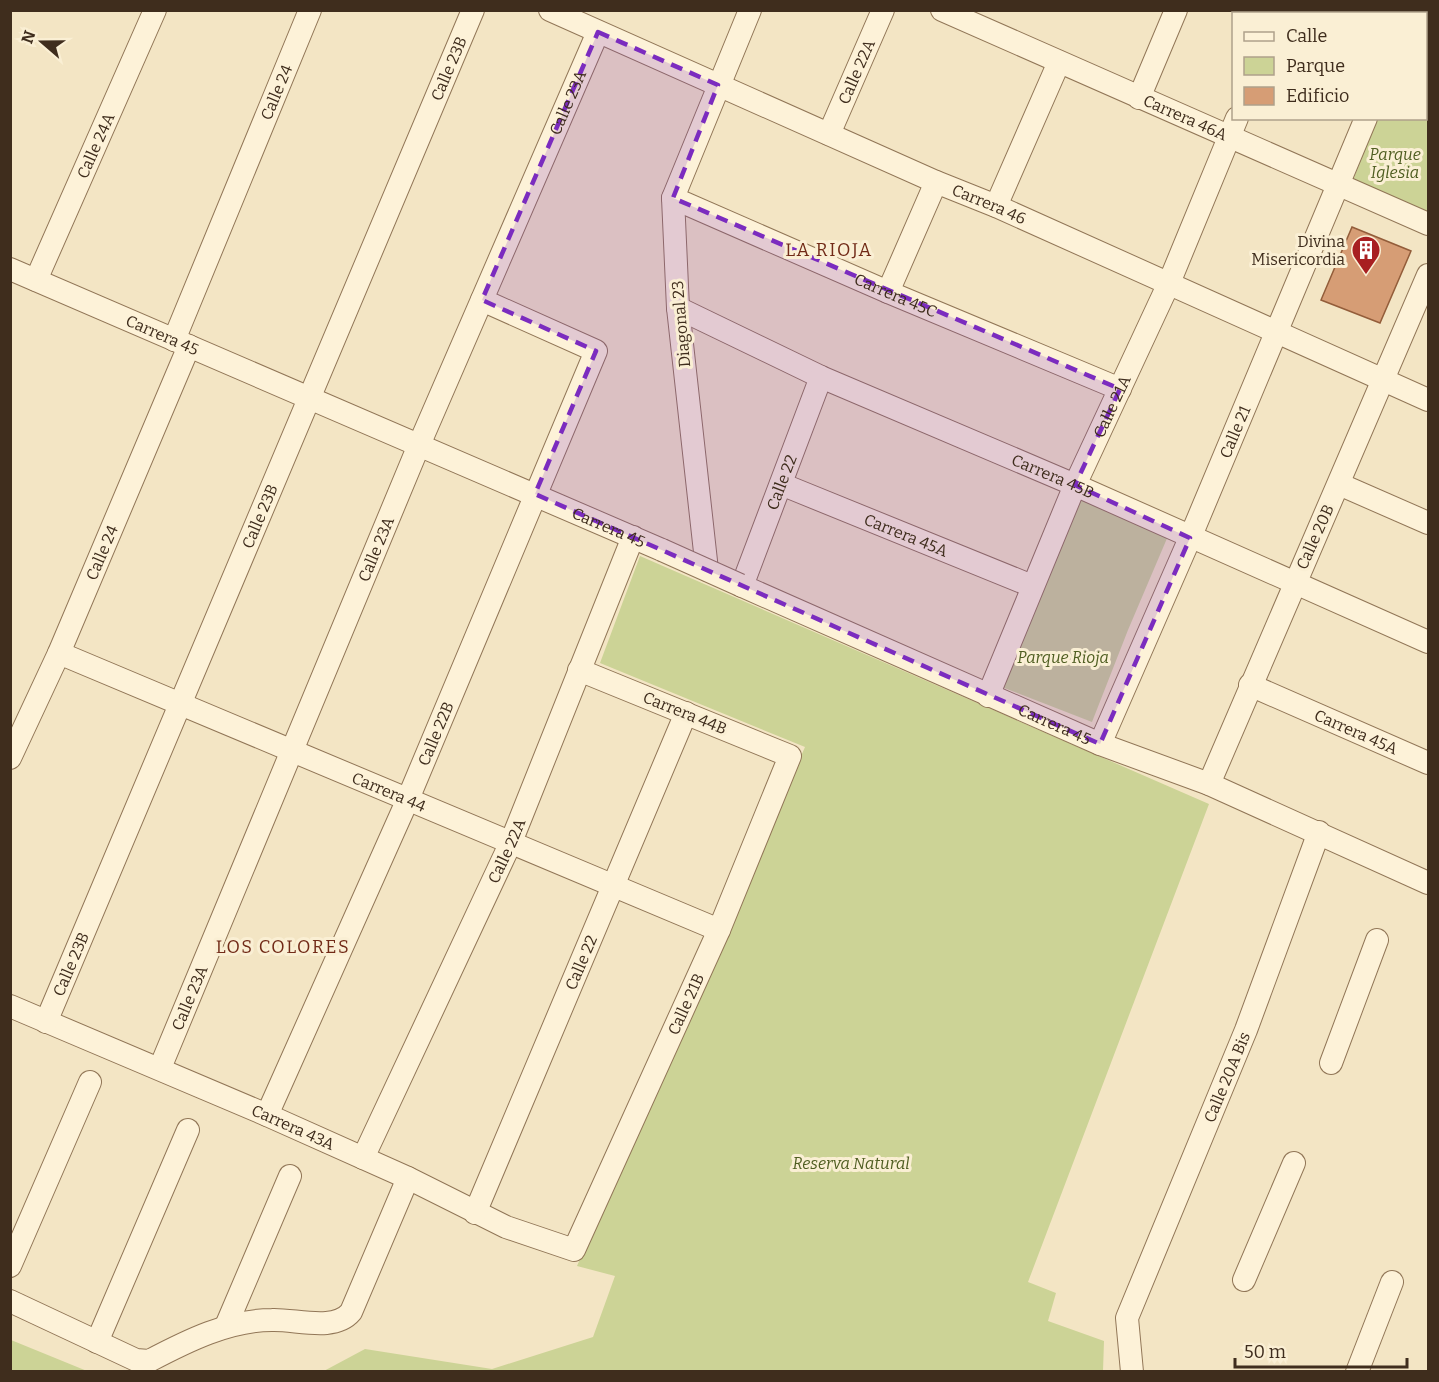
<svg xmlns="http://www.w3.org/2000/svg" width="1439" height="1382" font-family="Bitter,serif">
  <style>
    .green { fill: #ccd396 }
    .building { fill: #d69d75; stroke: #935d3a; stroke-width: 1.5 }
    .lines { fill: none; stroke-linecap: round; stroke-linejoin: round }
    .minor-casing { stroke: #917657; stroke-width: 24 }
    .minor { stroke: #fdf2d8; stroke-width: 22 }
    .minor-bridge-casing { stroke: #917657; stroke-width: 24; stroke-linecap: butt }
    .minor-bridge { stroke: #fdf2d8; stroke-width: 22 }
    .marked { fill: #7b2cbf; fill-opacity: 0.2; stroke: #7b2cbf; stroke-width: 4.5; stroke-dasharray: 12 8; stroke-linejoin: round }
    .labels { text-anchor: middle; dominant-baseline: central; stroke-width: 6; stroke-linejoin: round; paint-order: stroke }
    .street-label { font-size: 16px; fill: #3f2d1d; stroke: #faefd4 }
    .park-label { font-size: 16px; font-style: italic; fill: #4f5e21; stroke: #faefd4 }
    .poi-label { font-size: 16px; fill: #3f2d1d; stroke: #faefd4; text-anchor: end }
    .neighbourhood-label { font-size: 18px; letter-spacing: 1.5px; fill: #712a17; stroke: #faefd4 }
  </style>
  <rect width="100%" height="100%" fill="#f3e5c4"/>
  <!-- green -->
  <path class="green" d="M1426,36L1428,37V214L1352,183L1376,119L1426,118Z
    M1074,496L1168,536L1128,630L1092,722L999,686Z
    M640,556L1209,804L1028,1282L1056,1293L1048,1321L1104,1341L1103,1371L322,1372L365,1349L492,1369L593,1337L615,1276L577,1266L805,747L600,663Z
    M11,1340L87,1371H11Z"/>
  <!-- building -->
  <path class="building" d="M1352,227L1411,251L1380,323L1321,300Z"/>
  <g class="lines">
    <!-- minor casing -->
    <g class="minor-casing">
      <g id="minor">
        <path id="s1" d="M550,10L936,182L996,206L1428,400"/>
        <path id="s2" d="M942,10L1428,224"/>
        <path d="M1427,10L1428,12"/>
        <path d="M1281,14L1282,10"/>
        <path d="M1407,14L1409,10"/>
        <path d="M1139,98L1176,10"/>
        <path id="s3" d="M829,134L883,10"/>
        <path id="s4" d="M673,198L888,292L1120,389"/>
        <path d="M996,206L1059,62"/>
        <path id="s5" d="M10,269L662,550"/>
        <path d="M1428,275L1209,784L1428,883"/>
        <path id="s6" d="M36,280L155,10"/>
        <path d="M888,292L936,182"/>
        <path id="s7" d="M678,308L821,377L1075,485L1428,642"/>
        <path id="s8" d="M174,340L310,10"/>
        <path id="s9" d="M781,484L1032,586"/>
        <path d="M1339,484L1428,523"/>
        <path d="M707,570L678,308L673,198L750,10"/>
        <path id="s10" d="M740,585L1100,744L1209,784"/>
        <path id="s11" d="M742,586L821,377"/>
        <path id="s12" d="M59,653L719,930"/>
        <path id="s13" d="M1250,685L1428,763"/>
        <path id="s14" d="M988,696L1075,485L1169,283L1237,118"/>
        <path id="s15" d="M1100,744L1190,538L1366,118"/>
        <path id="s16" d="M10,758L59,653L189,346"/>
        <path id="s17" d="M10,1006L267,1115L408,1178L506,1227L574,1250L719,930L790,756L579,670"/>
        <path id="s18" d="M46,1022L473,10"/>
        <path d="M1331,1063L1377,940"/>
        <path id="s19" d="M160,1068L419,445L598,32"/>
        <path id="s20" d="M267,1115L408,799L596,351L482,300"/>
        <path id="s21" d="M363,1158L511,842L633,537"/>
        <path id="s22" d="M475,1213L686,713"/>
        <path d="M10,1266L90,1082"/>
        <path d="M1244,1280L1294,1163"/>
        <path d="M10,1301L136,1360L149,1361C187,1341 229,1320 272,1320C296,1319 334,1332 351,1312L408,1178"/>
        <path d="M226,1326L290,1176"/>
        <path d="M97,1342L188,1130"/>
        <path id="s23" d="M1132,1372L1127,1318L1246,1030L1319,832"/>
        <path d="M1357,1372L1392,1282"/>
      </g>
    </g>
    <!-- minor -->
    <use href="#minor" class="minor"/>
    <!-- minor-bridge casing -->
    <g class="minor-bridge-casing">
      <path id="minor-bridge" d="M662,550L740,585"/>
    </g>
    <!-- minor-bridge -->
    <use href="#minor-bridge" class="minor-bridge"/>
  </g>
  <!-- marked area -->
  <path class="marked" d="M598,32L718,85L673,198L1120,389L1075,485L1190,538L1100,744L535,494L596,351L482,300Z"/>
  <!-- icons -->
  <defs>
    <g id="building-pin" transform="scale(1.5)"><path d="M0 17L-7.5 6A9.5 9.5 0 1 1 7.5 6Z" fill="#a81f21" stroke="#faefd4"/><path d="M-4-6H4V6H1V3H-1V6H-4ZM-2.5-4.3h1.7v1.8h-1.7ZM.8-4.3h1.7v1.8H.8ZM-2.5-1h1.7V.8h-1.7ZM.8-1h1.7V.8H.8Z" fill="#fff"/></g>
  </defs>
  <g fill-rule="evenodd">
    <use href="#building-pin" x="1366" y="250"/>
  </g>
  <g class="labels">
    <!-- street labels -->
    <g class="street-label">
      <text stroke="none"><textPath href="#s18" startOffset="1035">Calle 23B</textPath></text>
      <text stroke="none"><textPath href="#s3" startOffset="68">Calle 22A</textPath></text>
      <text stroke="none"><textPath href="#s8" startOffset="268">Calle 24</textPath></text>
      <text stroke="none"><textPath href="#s19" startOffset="1048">Calle 23A</textPath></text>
      <text stroke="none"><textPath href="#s2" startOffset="266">Carrera 46A</textPath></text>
      <text stroke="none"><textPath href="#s6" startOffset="147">Calle 24A</textPath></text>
      <text stroke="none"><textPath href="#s1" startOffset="480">Carrera 46</textPath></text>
      <text stroke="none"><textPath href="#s4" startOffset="243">Carrera 45C</textPath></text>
      <text transform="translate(681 324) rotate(-95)">Diagonal 23</text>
      <text stroke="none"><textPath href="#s5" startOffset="166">Carrera 45</textPath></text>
      <text stroke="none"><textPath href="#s14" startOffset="315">Calle 21A</textPath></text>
      <text stroke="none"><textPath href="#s15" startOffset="340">Calle 21</textPath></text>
      <text stroke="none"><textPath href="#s7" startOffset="411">Carrera 45B</textPath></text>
      <text stroke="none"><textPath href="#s11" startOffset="111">Calle 22</textPath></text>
      <text stroke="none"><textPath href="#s18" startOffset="549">Calle 23B</textPath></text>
      <text stroke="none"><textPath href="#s5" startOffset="652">Carrera 45</textPath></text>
      <text stroke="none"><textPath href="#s9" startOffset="135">Carrera 45A</textPath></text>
      <text transform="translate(1315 537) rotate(-66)">Calle 20B</text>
      <text stroke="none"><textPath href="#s19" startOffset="562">Calle 23A</textPath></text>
      <text stroke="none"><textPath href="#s16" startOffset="225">Calle 24</textPath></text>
      <text transform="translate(685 713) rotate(22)">Carrera 44B</text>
      <text stroke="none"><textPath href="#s10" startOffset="344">Carrera 45</textPath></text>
      <text stroke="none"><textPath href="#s13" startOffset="116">Carrera 45A</textPath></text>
      <text stroke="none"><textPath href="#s20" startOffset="417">Calle 22B</textPath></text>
      <text stroke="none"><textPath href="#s12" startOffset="358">Carrera 44</textPath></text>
      <text stroke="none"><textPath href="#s21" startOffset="339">Calle 22A</textPath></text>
      <text stroke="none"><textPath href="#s22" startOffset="272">Calle 22</textPath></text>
      <text stroke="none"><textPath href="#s18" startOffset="63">Calle 23B</textPath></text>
      <text stroke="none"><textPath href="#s19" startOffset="76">Calle 23A</textPath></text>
      <text stroke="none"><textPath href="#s17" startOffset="885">Calle 21B</textPath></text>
      <text stroke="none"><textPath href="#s23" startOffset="315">Calle 20A Bis</textPath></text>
      <text stroke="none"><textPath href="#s17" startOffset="308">Carrera 43A</textPath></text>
    </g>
    <!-- park labels -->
    <g class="park-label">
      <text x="1395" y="154">Parque<tspan x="1395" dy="18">Iglesia</tspan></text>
      <text x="1063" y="657">Parque Rioja</text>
      <text x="851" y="1163">Reserva Natural</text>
    </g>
    <!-- poi labels -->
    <g class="poi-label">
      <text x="1345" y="241">Divina<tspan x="1345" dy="18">Misericordia</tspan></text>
    </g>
    <!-- neighbourhood labels -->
    <g class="neighbourhood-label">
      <text x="829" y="250">LA RIOJA</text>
      <text x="283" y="947">LOS COLORES</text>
    </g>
  </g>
  <!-- border -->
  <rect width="1439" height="1382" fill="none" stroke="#3f2d1d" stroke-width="24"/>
  <!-- legend -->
  <rect x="1232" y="12" width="195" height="108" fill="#faefd4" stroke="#afa18b" stroke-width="1.5"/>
  <rect x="1244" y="32" width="30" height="9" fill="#fdf2d8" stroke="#afa18b" stroke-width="1.5"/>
  <text x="1286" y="42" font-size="18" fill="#3f2d1d">Calle</text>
  <rect x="1244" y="57" width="30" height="18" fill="#ccd396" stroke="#afa18b" stroke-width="1.5"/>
  <text x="1286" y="72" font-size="18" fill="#3f2d1d">Parque</text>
  <rect x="1244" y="87" width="30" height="18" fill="#d69d75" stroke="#afa18b" stroke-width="1.5"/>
  <text x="1286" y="102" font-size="18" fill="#3f2d1d">Edificio</text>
  <!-- north arrow -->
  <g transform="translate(42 42) rotate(290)" stroke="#faefd4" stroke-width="4.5" paint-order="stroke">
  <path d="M0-4.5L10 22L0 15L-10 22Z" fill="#3f2d1d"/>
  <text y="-9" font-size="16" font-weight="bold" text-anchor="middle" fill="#3f2d1d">N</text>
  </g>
  <!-- scale -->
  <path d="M1235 1358v9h172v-9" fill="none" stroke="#3f2d1d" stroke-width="3"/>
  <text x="1244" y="1358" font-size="18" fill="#3f2d1d" stroke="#faefd4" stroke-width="4.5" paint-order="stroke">50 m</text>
</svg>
